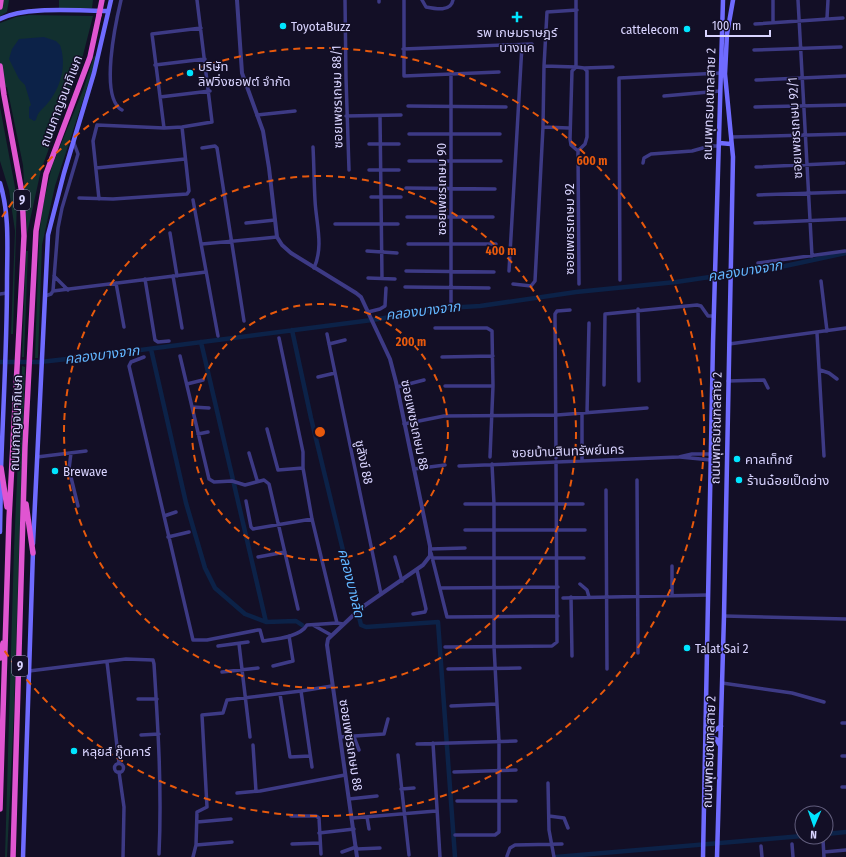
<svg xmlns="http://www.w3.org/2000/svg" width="846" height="857" font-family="'Fira Sans Condensed','Noto Sans Thai',sans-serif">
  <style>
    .green { fill: #12302f }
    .water { fill: #0c2248 }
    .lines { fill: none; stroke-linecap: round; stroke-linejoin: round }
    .canal { stroke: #0c2248; stroke-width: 4.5 }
    .minor { stroke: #3d3a85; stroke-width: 3.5 }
    .tertiary { stroke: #3d3a85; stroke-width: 4 }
    .secondary { stroke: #6f6bff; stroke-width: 4.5 }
    .trunk { stroke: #e055d1; stroke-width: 5.5 }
    .trunk-bridge { stroke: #e055d1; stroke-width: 5.5 }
    .ring { fill: none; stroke: #e8590c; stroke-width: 2; stroke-dasharray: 7 5 }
    .poi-dot { fill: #00e5ff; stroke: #130f26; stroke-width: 1.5 }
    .labels { text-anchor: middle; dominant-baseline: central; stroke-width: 3; stroke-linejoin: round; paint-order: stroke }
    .shield { fill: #130f26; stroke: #9e99be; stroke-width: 1 }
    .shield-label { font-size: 12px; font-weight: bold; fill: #d9d4ff }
    .poi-label { font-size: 13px; fill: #d9d4ff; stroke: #130f26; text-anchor: start }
    .street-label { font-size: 13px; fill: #d9d4ff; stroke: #130f26 }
    .water-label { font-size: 14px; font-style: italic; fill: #62b6ff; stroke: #130f26 }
    .centre { fill: #e8590c; stroke: #130f26; stroke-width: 2 }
    .ring-label { font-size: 12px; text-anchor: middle; font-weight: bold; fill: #e8590c; stroke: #130f26; stroke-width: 3; stroke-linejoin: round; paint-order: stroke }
  </style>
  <rect width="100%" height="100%" fill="#130f26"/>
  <!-- green -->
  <path class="green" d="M0,0H9L7,12L0,16Z
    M59,0H93L92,8H59Z
    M29,15L93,16L82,59L41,170L27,234L23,165L7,87L0,88V23L16,17Z
    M94,56L97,57L55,186L42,245L38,358H35L39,239L42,210L52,166L83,90Z
    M0,107L17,198L13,334H11L15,231L9,190L0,161Z
    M26,251H28L24,357H22Z
    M22,366L25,367L14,711L7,857H5L14,549Z"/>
  <!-- water -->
  <path class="water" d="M44,37L56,41L60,45C67,65 61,88 47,104C42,110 38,111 36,120L34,121L29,118V107L31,105L25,85L19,79L9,59L12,49L19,39Z"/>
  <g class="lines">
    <!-- canal -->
    <path class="canal" d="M292,330L311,418L361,625L366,627L438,622L455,857
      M201,342L266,622L296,621L302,625
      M151,349L186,503L205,568L215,588L245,614L266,622
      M0,362H40L94,356L372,320L446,308L480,306L576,292L676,282L785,266L846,253
      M826,834L846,832
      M556,857L802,836"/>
    <!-- minor -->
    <path class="minor" d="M121,0C116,21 99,98 122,110
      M345,0L346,78L349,170
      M404,0V76L499,72
      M422,0L426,7C436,9 451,12 453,0
      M576,0V67L584,68L587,71V137L585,144L578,151L579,284
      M773,0V22
      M798,0L812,256
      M379,2V0
      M827,18L828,0
      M755,24L843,18
      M403,49L532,44
      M754,50L841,47
      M155,65L205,59
      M544,66L547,12L577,10
      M576,67L572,71L570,139L571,145L578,151
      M584,68L613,67
      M756,80L846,76
      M664,96L720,91
      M160,97L210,91
      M408,106L506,107
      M755,107L846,105
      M257,115L295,111
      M346,116L401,115
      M380,116L382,278
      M543,127L544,66L576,67
      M164,128L152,34L201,28
      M409,134H500
      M731,137L846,134
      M369,144H399
      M313,147C314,165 314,183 315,200C316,223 324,246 314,268
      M202,148L215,146L217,148L244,321
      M409,161H501
      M643,163L644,158L651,154L692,151L710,146H719
      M756,167L844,163
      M96,168L185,159
      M369,170H399
      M406,188L495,189
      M758,195L845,192
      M371,197H401
      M79,198L113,199L187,194L189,191L182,127
      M99,199L93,141L97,125L164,128L182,127L212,122L197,0
      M193,200L218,336
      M407,217H493
      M246,223L275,220
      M755,223L846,219
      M335,224H398
      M170,233L177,276
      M202,244L277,237
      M408,244H496
      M367,251L397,253
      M758,263L845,251
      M406,271L494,272
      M509,271L522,45
      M54,276L68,290
      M173,276L182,328
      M368,278L395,279
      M145,279L155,340L158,342L169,341
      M620,280L619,78L721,73
      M821,281L827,331
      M116,283L124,327
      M513,284L531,286L535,281L543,127L569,128
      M405,287L489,288
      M53,291L206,272
      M0,294L7,293
      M45,296L51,294L53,291L58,228L62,208L78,154L74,143
      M451,302V75
      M638,309L639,381
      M368,312L380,309L385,306L386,288
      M435,328H487L492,331L493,386L490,457
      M817,333L824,456
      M327,334L381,594
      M279,338L303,452V468L312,519L337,623L343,624
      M329,344L345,340
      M729,344L846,328
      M180,356L209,479L214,482L232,481L245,485L264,480L269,484L298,609
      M144,357L131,362L129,366L193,640H207L258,630H260L263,641C276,639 300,637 307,625L337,623
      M442,357L493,356
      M820,370L829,373L837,379
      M318,377L335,373
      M728,381L764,380L768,388
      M187,384L203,380
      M604,385L605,314L697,305L701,306L708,316H714
      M445,386H493
      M397,387L424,380
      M192,407L209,408
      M587,413L589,323
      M582,414V461
      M404,424L444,416L557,415L647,408
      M267,429L278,470L303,468
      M198,434L208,432
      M71,453L69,469L78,506
      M249,453L257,480
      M37,457L86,451
      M680,457L711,460
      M556,458L555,314L557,311L570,310
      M459,466L679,457L692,454H711
      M414,469L445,465
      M637,480L638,653
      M606,490L607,669
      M246,501L251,527L253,529L312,519
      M465,504H583
      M164,516L176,512
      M465,530H585
      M168,537L189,532
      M430,549L465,548
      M431,553L447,617L558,616
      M258,557L285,552
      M395,557L402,581
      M432,558H584
      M672,566V595
      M580,584L587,590L589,597
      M440,588L558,587
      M571,597L572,656
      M563,598L708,595
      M413,614L425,612L426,609L417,570
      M724,616L846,619
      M313,625L331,635
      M239,644L250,737
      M218,646L248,642
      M445,647L552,646L557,642L556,462
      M107,662L119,763
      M273,666L293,661L289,636
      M448,669L520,668
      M29,671L126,659L153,660L154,664C158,727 162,790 159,854
      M222,672L258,668
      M722,683L792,693L824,702
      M301,691L312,767
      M280,694L290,757L310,756
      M138,699H157
      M451,706L497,704
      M842,723H846
      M141,735L159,734
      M340,737L384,734L388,719
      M354,737L359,750
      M433,743L440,857
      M417,744L516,741
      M253,745L256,791
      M398,755L409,855
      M842,756H846
      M114.5 768a4.5 4.5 0 1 1 9 0a4.5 4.5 0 1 1-9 0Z
      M119,772L124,807L123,857
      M454,772L516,770
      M548,783L549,830L554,857
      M842,787H846
      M401,789L414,788
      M237,793L260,791L345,775
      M349,799L377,796
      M457,801H516
      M291,816H316L319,818L321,854
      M549,816L564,818L568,828
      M367,817L369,829
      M353,818L436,811
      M197,822L231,819
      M319,833L354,829
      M455,835H495L499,832V742L494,646V504L492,464
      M823,840L824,857
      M292,844L320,843
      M792,844L793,857
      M196,845L232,842
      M761,846L762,857
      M357,849L380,848
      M342,852L356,847
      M824,852L846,850
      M507,856L510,848L515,845L562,844
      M193,857L196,845L197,812L207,807L202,715L223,713L227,700L301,691L332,686"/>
    <!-- tertiary -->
    <path class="tertiary" d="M237,0L242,73L263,131L269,168L277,237L282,245L291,253L356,293L361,297L374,325L390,359L396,382L430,546V556L423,565L361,608L328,639L327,645L357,857"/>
    <!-- secondary -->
    <path class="secondary" d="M0,19C26,6 78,11 108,11
      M719,143L731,144
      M0,183C10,215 7,250 7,283C7,345 3,408 1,471
      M0,532L1,480
      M33,544L48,235L64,173L94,73L111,0
      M706,727L714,731L721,726
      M706,743L711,738L716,739L719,744
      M23,857L33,551
      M703,857L713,343L723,0
      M717,857L724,616L733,157L725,74L727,34L733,0"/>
    <!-- trunk -->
    <path class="trunk" d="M0,7L1,0
      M0,66L4,95L22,193L24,236L9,519L0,809
      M1,468L7,507
      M26,504L33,553
      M0,658L3,643
      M13,857L25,446L36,231L46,174L90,57L99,15"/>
    <!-- trunk-bridge -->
    <path class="trunk-bridge" d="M99,15L102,0"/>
  </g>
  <!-- distance rings -->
  <g class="ring">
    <circle cx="320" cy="432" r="128"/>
    <circle cx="320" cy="432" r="256"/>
    <path d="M2 217A384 384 0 1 1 2 647"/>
  </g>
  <!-- markers -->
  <g class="poi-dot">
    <path d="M515 11h4v4h4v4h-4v4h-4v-4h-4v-4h4z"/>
    <circle cx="283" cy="26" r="4"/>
    <circle cx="687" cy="29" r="4"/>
    <circle cx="190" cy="73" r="4"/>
    <circle cx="737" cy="459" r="4"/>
    <circle cx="55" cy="471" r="4"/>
    <circle cx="739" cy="480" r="4"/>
    <circle cx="687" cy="648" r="4"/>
    <circle cx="74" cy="751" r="4"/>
  </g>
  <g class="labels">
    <!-- shield labels -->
    <g class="shield">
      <rect x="14" y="190" width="16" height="20" rx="3"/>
      <rect x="12" y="656" width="16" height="20" rx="3"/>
    </g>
    <g class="shield-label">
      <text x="22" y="200">9</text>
      <text x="20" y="666">9</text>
    </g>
    <!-- poi labels -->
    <g class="poi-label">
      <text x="291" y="26">ToyotaBuzz</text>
      <text x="679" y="29" text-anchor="end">cattelecom</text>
      <text x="517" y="32" text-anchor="middle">รพ เกษมราษฎร์<tspan x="517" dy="15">บางแค</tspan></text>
      <text x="198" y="66">บริษัท<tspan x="198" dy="15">ลิฟวิ่งซอฟต์ จำกัด</tspan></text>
      <text x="745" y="459">คาลเท็กซ์</text>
      <text x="63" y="471">Brewave</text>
      <text x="747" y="480">ร้านฉ๋อยเป็ดย่าง</text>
      <text x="695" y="648">Talat Sai 2</text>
      <text x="82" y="751">หลุยส์ กู๊ดคาร์</text>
    </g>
    <!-- street labels -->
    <g class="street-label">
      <text transform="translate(337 97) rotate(-91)">ซอยเพชรเกษม 88/1</text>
      <text transform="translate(61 101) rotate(-69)">ถนนกาญจนาภิเษก</text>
      <text transform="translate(709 104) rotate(-88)">ถนนพุทธมณฑลสาย 2</text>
      <text transform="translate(795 128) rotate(-93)">ซอยเพชรเกษม 92/1</text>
      <text transform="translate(441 189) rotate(-90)">ซอยเพชรเกษม 90</text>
      <text transform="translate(569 229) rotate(-90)">ซอยเพชรเกษม 92</text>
      <text transform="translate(16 423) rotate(-88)">ถนนกาญจนาภิเษก</text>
      <text transform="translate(415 425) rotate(78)">ซอยเพชรเกษม 88</text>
      <text transform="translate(716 428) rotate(-89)">ถนนพุทธมณฑลสาย 2</text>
      <text transform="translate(568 451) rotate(-2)">ซอยบ้านสินทรัพย์นคร</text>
      <text transform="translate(364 462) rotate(78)">ชูสังข์ 88</text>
      <text transform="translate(351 745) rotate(81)">ซอยเพชรเกษม 88</text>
      <text transform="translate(709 752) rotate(-88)">ถนนพุทธมณฑลสาย 2</text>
    </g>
    <!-- water labels -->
    <g class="water-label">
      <text transform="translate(745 271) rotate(-9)">คลองบางจาก</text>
      <text transform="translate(423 311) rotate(-7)">คลองบางจาก</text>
      <text transform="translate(102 355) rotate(-7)">คลองบางจาก</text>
      <text transform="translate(351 583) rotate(76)">คลองบางลัด</text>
    </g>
  </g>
  <circle cx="320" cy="432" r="6" class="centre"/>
  <g class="ring-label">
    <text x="592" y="165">600 m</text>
    <text x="501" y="255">400 m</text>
    <text x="411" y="346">200 m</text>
  </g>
  <!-- north arrow -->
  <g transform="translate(814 825) rotate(182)"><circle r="19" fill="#130f26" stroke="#625e7d"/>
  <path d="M0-3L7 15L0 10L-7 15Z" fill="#00e5ff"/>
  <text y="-6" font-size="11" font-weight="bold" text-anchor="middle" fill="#d9d4ff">N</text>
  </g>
  <!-- scale -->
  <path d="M706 30v6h64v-6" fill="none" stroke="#d9d4ff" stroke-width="2"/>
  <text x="712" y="30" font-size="12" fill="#d9d4ff" stroke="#130f26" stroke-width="3" paint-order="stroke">100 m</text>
</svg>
